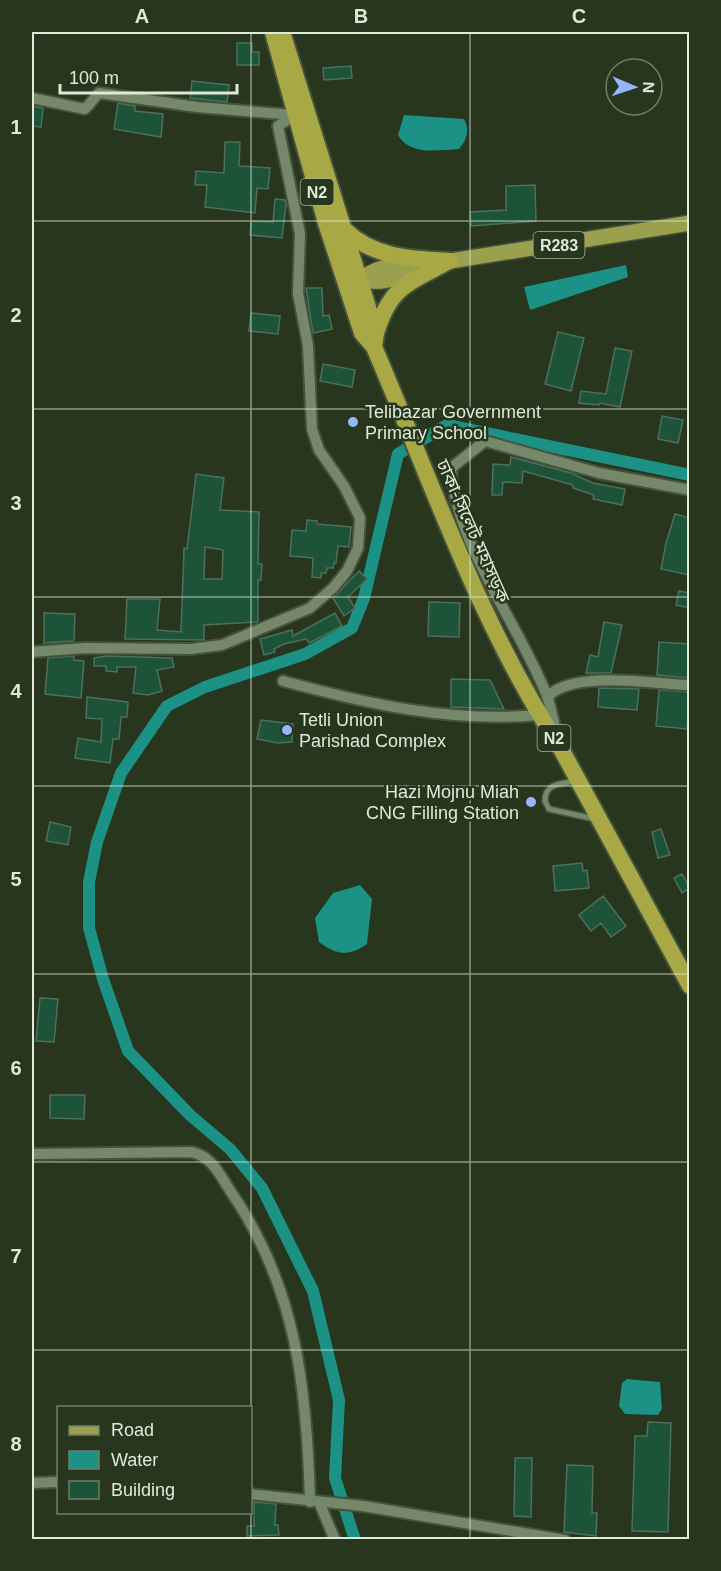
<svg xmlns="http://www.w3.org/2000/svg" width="721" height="1571" font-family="Helvetica,'Noto Sans Bengali',sans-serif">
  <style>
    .water { fill: #1c9186 }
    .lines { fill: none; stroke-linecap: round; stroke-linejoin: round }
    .canal { stroke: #1c9186; stroke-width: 12 }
    .building { fill: #1d5439; stroke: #4e6f5c; stroke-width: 1.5; fill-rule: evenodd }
    .service-casing { stroke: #45533c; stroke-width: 8 }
    .minor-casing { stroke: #45533c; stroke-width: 14 }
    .primary-casing { stroke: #45533c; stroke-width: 18 }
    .trunk-casing { stroke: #45533c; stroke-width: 20 }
    .service { stroke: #76886a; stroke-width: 5 }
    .minor { stroke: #76886a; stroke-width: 10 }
    .primary { stroke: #9ba04e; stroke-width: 15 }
    .trunk { stroke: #a8a844; stroke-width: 16 }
    .grid { fill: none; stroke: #dfe9d9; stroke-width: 1.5; stroke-opacity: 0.55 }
    .poi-dot { fill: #92b7fd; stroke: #27361c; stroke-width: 2 }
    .labels { text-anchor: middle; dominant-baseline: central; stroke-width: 5; stroke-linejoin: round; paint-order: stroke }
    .shield { fill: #27361c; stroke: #a8b3a0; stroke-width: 1.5 }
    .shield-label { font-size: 16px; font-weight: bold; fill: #dfe9d9 }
    .poi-label { font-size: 18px; fill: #dfe9d9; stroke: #27361c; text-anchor: start }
    .street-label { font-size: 18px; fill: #dfe9d9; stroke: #27361c }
    .neatline { fill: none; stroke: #dfe9d9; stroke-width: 2 }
    .grid-label { font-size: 20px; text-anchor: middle; font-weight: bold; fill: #dfe9d9 }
  </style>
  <rect width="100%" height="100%" fill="#27361c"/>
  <!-- water -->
  <path class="water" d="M404,115L464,119C470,130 467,140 459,149C438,150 410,156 398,135Z
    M626,265L628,277L530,310L524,287Z
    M360,885L372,899L367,944C348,957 337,955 319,942L315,918L333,893Z
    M627,1379L660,1382L662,1409L658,1415L625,1414L619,1406L622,1383Z"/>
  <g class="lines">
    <!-- canal -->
    <path class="canal" d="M355,1540L335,1478L339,1400L313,1291L262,1188L230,1149L190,1115L128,1051L103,979L89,928V882L97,842L121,773L167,706L205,687L305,654L352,628L364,598L398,454L447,425L690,475"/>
  </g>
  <!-- building -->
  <path class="building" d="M237,43H252V52H259V65H237Z
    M351,66L352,78L324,80L323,68Z
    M192,81L229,85L227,102L190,98Z
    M118,103L135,106V111L163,114L161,137L114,129Z
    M32,106L43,108L41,127L32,126Z
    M225,142H240L239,166L270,168L268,189L257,188L255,213L205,207L207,185H195L196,171L224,173Z
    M535,185L536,221L471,226L470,212L506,210V186Z
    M275,199L285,200L286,205L282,238L250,235L251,221L273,222Z
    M306,288H322L323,316L329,315L332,329L313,333Z
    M251,313L280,316L278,334L249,331Z
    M558,332L584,338L571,391L545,384Z
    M615,348L632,351L620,407L600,403L599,405L579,403L581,391L606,394Z
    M323,364L355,370L352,387L320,381Z
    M662,416L683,420L678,443L658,439Z
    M511,457L571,473L593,483L625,489L622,505L593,499L594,495L573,488V485L523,471L522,483L503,482L502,495H492L493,464L510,465Z
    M196,474L224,478L220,510L259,512L258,564H262L261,580H258V622L204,625V640L125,639L127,599H160L157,630L181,632L184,548L187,549ZM205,547L223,550L222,579H204Z
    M675,514L690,518V575L661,569L666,543Z
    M307,520L317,521V524L351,527L349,547L338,546L336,563H334L333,568H327L326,573H321V578L312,577L313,558L290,556L292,530L306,531Z
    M359,571L367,579L348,597L355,608L344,616L333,598Z
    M679,591L690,593V608L676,605Z
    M429,602L460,603L459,637L428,636Z
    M44,613L75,614L74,641L44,643Z
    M335,613L342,626L309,643L306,639L284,644L274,649L275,652L264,655L260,639L292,630L293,636Z
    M604,622L622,625L611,673H586L590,655L598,657Z
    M659,642L690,644V678L657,675Z
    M74,656V660L84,661L81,698L45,694L48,658Z
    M107,656L172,658L174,667L157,670L162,691L148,695L133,693L136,667H117V672L106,671V666H94V658Z
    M451,679L490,680L504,709L451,707Z
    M599,688L639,689L637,710L598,707Z
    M659,690L690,692L687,729L656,726Z
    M87,697L128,702L127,717H121L119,739H113L110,763L75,758L78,738L101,742L102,719L86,718Z
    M261,720L293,724L292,742L277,743L257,739Z
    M50,822L71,827L68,845L46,841Z
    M661,829L670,855L658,858L652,832Z
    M582,863L583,871L587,870L589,888L555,891L553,866Z
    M682,874L690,888L682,893L674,878Z
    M603,896L626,926L611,937L601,923L591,931L579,915Z
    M40,998L58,999L54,1042L36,1041Z
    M50,1095H85L84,1119L50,1118Z
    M648,1422L671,1423L668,1532L632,1531L635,1436H647Z
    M515,1458H532L531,1517L514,1516Z
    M567,1465L593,1466L592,1513H597L596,1536L564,1532Z
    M254,1502L276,1504L275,1525H278L279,1535L247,1536V1526H254Z"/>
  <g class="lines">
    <!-- service casing -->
    <g class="service-casing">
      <path id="service" d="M576,781C560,784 545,783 545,801L549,809L595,819"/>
    </g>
    <!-- minor casing -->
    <g class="minor-casing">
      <path id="minor" d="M32,98L85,109L99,93L197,107L294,115
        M32,652L85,648L191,649L222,645L310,608L333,588L347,571L358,548L360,518L344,486L319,450L312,429L308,346L298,293L300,234L278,126L295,115
        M283,681C368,704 451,723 539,715
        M547,697C573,670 649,683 686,685
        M556,731C553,720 551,707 547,696C519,624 455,544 451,468L485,441L599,473L690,490
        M32,1154L191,1152C212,1156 220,1175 231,1192C297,1288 307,1390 310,1502
        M32,1483L58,1482
        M250,1494L363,1506L565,1540
        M319,1502L335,1540"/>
    </g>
    <!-- primary casing -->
    <g class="primary-casing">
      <path id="primary" d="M350,275C377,293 422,268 450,261L690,223
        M357,284C371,267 401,261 423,265"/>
    </g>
    <!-- trunk casing -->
    <g class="trunk-casing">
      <path id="trunk" d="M273,32L326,223L362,333L374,347C432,482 479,623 560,747L690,986
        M282,32L376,333L374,347
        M345,230C373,258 413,259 450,261
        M376,333C391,285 408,284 449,261"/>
    </g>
    <!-- service -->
    <use href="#service" class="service"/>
    <!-- minor -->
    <use href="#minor" class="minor"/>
    <!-- primary -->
    <use href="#primary" class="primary"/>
    <!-- trunk -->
    <use href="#trunk" class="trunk"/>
  </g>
  <!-- grid -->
  <path class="grid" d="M251,32V1540M470,32V1540M32,221H690M32,409H690M32,597H690M32,786H690M32,974H690M32,1162H690M32,1350H690"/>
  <!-- markers -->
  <g class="poi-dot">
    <circle cx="353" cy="422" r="6"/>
    <circle cx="287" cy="730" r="6"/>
    <circle cx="531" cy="802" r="6"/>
  </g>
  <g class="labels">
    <!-- shield labels -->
    <g class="shield">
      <rect x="300.5" y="179" width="33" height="26" rx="4.5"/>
      <rect x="533.5" y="232" width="51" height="26" rx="4.5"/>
      <rect x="537.5" y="725" width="33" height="26" rx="4.5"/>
    </g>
    <g class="shield-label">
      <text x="317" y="192">N2</text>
      <text x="559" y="245">R283</text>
      <text x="554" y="738">N2</text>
    </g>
    <!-- poi labels -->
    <g class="poi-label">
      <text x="365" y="412">Telibazar Government<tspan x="365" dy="21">Primary School</tspan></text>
      <text x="299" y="720">Tetli Union<tspan x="299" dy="21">Parishad Complex</tspan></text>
      <text x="519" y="792" text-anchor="end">Hazi Mojnu Miah<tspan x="519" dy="21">CNG Filling Station</tspan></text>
    </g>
    <!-- street labels -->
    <g class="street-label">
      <text transform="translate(473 531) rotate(66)">ঢাকা-সিলেট মহাসড়ক</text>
    </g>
  </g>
  <!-- border -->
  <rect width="721" height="1571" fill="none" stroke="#27361c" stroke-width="66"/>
  <!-- legend -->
  <rect x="57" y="1406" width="195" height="108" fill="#27361c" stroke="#717e68" stroke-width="1.5"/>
  <rect x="69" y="1426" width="30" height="9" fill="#9ba04e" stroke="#717e68" stroke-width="1.5"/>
  <text x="111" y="1436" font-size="18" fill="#dfe9d9">Road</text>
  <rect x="69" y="1451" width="30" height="18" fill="#1c9186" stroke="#717e68" stroke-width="1.5"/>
  <text x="111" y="1466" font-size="18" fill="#dfe9d9">Water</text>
  <rect x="69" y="1481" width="30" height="18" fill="#1d5439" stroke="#717e68" stroke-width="1.5"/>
  <text x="111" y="1496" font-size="18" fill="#dfe9d9">Building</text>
  <!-- north arrow -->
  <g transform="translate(634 87) rotate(92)"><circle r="28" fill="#27361c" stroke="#717e68" stroke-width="1.5"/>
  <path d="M0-4.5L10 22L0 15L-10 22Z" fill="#92b7fd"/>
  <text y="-9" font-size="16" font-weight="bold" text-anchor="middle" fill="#dfe9d9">N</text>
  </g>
  <!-- scale -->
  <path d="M60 84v9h177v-9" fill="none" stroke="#dfe9d9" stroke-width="3"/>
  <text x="69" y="84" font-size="18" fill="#dfe9d9" stroke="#27361c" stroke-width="4.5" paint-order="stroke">100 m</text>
  <rect x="33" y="33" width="655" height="1505" class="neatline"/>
  <g class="grid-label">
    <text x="142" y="23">A</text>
    <text x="361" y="23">B</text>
    <text x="579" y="23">C</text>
    <text x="16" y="134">1</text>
    <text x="16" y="322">2</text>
    <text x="16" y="510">3</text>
    <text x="16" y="698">4</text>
    <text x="16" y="886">5</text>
    <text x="16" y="1075">6</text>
    <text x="16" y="1263">7</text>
    <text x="16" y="1451">8</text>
  </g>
</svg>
